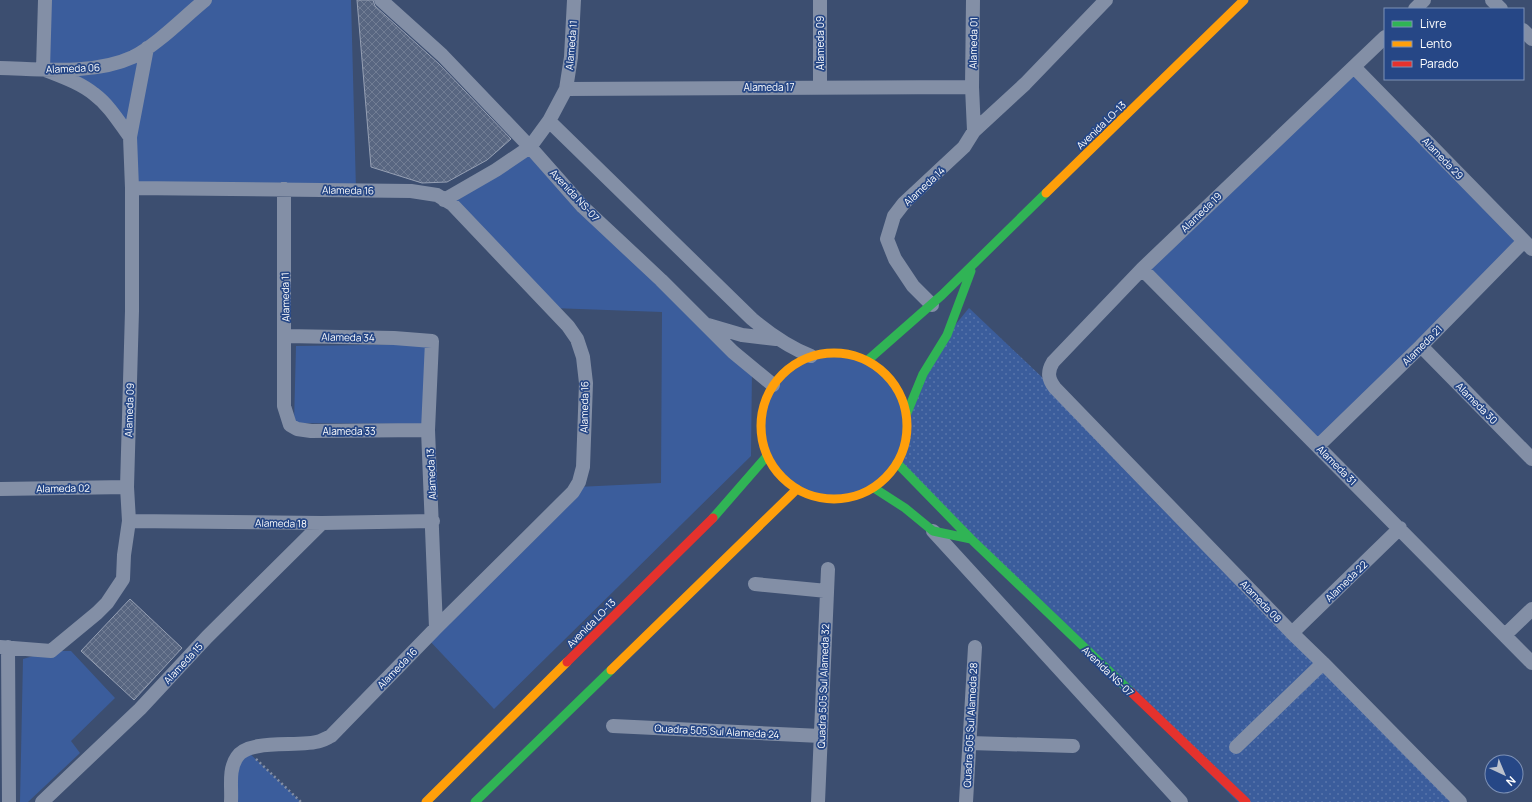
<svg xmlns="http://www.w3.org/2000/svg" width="1532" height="802" font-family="Manrope,sans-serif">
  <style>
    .grass { fill: url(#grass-dots) }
    .park { fill: #3b5d9c }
    .building { fill: url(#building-cross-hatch); stroke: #96a0b4 }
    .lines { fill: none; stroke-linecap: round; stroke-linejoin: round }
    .path { stroke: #838fa6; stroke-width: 2.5; stroke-dasharray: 2 3; stroke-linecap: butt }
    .street { stroke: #838fa6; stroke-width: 14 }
    .fast { stroke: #30b455; stroke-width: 9 }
    .slow { stroke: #ff9f0a; stroke-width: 9 }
    .jam { stroke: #e5322d; stroke-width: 9 }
    .labels { text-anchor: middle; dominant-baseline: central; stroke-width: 3.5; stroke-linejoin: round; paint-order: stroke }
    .street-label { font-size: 10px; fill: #fff; stroke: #264786 }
  </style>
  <defs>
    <pattern id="grass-dots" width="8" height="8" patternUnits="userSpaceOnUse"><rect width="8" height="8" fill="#3b5d9c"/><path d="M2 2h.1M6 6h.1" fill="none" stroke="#5875ab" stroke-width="1.8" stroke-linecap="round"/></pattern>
    <pattern id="building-cross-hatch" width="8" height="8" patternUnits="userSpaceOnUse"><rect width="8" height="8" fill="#586681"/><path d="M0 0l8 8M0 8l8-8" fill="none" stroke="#717d94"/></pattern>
  </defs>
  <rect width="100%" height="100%" fill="#3c4e70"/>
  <!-- grass -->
  <path class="grass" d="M969,308L1065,399L1460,802H1238L897,463L907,413L947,335Z"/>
  <!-- park -->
  <path class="park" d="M45,0H351L356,190L132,188L130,137L111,111L43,69Z
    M1354,67L1524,241L1318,446L1142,269Z
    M530,147L752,369L751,456L494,709L427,638L577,487L661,483L662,312L552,308L444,200Z
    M433,344L426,424L294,423L296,346Z
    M761 426a73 73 0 1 1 146 0a73 73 0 1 1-146 0Z
    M51,651H71L115,698L71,741L80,753L28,802H20L23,659Z
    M245,749L301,802H231V776Z"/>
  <!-- building -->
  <path class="building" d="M357,0H373L375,6L439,64L511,139L487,160L447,182L422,183L371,167Z
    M130,599L182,648L134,700L81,651Z"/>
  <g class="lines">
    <!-- path -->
    <path class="path" d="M256,759L301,802"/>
    <!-- street -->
    <path class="street" d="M45,0L43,69C60,76 79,82 94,94C109,105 119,122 130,137
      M381,0L442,55L530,147L583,207L661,280L733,352L773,385
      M820,0V87
      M973,0L972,87L974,131
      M1492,0L1501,9
      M1415,9L1424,0
      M1523,30L1532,39
      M1385,37L1142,269L1053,362C1047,372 1048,379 1055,388L1292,633L1323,663L1460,802
      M1354,67L1532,249
      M0,68C42,69 94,75 133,57C157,45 184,17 205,0
      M566,89L972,87
      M549,121L752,319C771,335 788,347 811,356
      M132,188L411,191L437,195L452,204L568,326L577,339L583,357L586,383L583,467L579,482L573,492L436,628L331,736C327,738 324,740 320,741C300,748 249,738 237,757C228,770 232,787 231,802
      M284,189V406L290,425L297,429L311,431L428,430
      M444,200L496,170L530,147L549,121L566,89L571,57L574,0
      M1142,269L1532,663
      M932,305L913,286L895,259L887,239L894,216L904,203L964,147L974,131L1025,84L1106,0
      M708,325L742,335L776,339
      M286,336L394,338L432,341L428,430L436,628
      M1421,346L1532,459
      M1318,446L1421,346L1524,241
      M0,489L127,487
      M129,521L322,523L433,521
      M933,531L1181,802
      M755,584L827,591
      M1292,633L1400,528
      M1505,635L1532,609
      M0,647L51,651L97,613L107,603L123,579L124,555L129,521L127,487L132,311V188L130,137L147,48
      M8,647L9,802
      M613,726L821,736
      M970,743L1073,746
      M1236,747L1323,663
      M42,802L140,709L207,637L322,523
      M818,802L828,569
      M966,802L975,647"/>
    <!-- fast -->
    <path class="fast" d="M868,360L942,295L1046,193
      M907,413L923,374L947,335L971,271
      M897,463L971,539L1131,692
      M874,488L905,508L933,531L971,539
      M713,518L767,456
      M475,802L611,670"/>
    <!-- slow -->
    <path class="slow" d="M1046,193L1244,0
      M761 426a73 73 0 1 1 146 0a73 73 0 1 1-146 0Z
      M611,670L797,489
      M426,802L567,662"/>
    <!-- jam -->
    <path class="jam" d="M567,662L713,518
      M1131,692L1246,802"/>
  </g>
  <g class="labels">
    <!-- street labels -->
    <g class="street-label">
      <text transform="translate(820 43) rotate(-90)">Alameda 09</text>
      <text transform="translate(973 43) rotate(-89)">Alameda 01</text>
      <text transform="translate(571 45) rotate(-85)">Alameda 11</text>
      <text transform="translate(73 68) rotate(-2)">Alameda 06</text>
      <text x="769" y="87">Alameda 17</text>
      <text transform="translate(1101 125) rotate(-44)">Avenida LO-13</text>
      <text transform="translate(1443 158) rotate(46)">Alameda 29</text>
      <text transform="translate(924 186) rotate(-43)">Alameda 14</text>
      <text transform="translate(348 190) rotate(1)">Alameda 16</text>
      <text transform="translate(575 195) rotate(47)">Avenida NS-07</text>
      <text transform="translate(1201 212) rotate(-44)">Alameda 19</text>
      <text transform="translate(285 297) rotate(-91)">Alameda 11</text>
      <text transform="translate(348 337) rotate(1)">Alameda 34</text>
      <text transform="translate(1422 345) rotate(-45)">Alameda 21</text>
      <text transform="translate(1477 403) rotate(45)">Alameda 30</text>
      <text transform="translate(584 407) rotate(-89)">Alameda 16</text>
      <text transform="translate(129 410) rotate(-88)">Alameda 09</text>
      <text x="349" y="431">Alameda 33</text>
      <text transform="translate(1337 465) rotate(45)">Alameda 31</text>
      <text transform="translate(431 474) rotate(-93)">Alameda 13</text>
      <text transform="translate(63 488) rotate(-1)">Alameda 02</text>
      <text transform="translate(281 523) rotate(1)">Alameda 18</text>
      <text transform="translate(1346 581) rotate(-44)">Alameda 22</text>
      <text transform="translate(1261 601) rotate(46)">Alameda 08</text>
      <text transform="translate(591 623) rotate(-45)">Avenida LO-13</text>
      <text transform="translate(183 663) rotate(-47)">Alameda 15</text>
      <text transform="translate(397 668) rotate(-46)">Alameda 16</text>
      <text transform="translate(1108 671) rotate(44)">Avenida NS-07</text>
      <text transform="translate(823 686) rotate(-88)">Quadra 505 Sul Alameda 32</text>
      <text transform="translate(970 725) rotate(-87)">Quadra 505 Sul Alameda 28</text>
      <text transform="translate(717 731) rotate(3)">Quadra 505 Sul Alameda 24</text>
    </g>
  </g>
  <!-- legend -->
  <rect x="1384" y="8" width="140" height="72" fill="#264786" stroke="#7d91b6"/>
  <rect x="1392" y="21" width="20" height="6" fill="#30b455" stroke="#7d91b6"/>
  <text x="1420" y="28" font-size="12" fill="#ffffff">Livre</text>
  <rect x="1392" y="41" width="20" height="6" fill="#ff9f0a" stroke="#7d91b6"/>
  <text x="1420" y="48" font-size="12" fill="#ffffff">Lento</text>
  <rect x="1392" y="61" width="20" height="6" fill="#e5322d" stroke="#7d91b6"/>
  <text x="1420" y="68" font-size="12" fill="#ffffff">Parado</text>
  <!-- north arrow -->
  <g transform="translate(1504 774) rotate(136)"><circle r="19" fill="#264786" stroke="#7d91b6"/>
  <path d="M0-3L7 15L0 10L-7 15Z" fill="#bbc1cd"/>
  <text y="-6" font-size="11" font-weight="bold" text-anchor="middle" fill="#ffffff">N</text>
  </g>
</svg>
